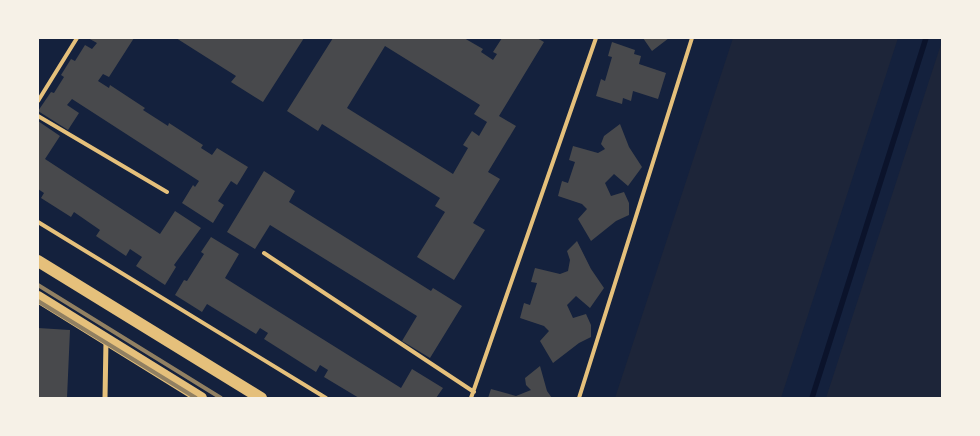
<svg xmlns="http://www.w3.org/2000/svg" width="980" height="436" font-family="'DejaVu Sans',sans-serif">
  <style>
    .green { fill: #1d2539 }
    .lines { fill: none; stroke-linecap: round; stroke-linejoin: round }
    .stream { stroke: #0b132b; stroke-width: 5.5 }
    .building { fill: #48494c; fill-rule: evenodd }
    .service { stroke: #e5c07b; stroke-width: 4 }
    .minor { stroke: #e5c07b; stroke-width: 5 }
    .primary { stroke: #e5c07b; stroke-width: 12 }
    .rail { stroke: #918062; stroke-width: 4 }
  </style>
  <rect width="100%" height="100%" fill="#14213d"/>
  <!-- green -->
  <path class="green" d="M733,38H898L781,398H615Z
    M942,41V398H826Z"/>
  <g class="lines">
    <!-- stream -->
    <path class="stream" d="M812,398L926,38"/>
  </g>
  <!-- building -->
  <path class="building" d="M88,38H134L109,77L103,74L98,81L109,88L110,85L145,108L143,110L168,126L169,123L203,145L201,148L212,155L217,148L248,167L237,185L231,181L218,201L224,205L213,223L182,203L193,185L195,187L199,181L72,99L67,105L79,113L68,130L38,111L51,92L54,93L64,77L61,75L71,59L75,61L85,45L92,49L97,43Z
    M176,38H304L263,102L231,82L236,76Z
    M333,38H464L483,49L481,52L493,60L497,54L493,52L502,38H537L544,42L499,116L516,126L488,172L500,179L473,223L485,230L454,280L417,257L445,212L435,206L440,198L322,124L318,131L287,111ZM385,46L480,105L474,114L487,122L479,136L472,131L463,145L468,148L453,174L347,108Z
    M643,38H669L652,51Z
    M612,42L635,50L634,54L641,56L639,64L666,73L658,99L633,91L631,101L623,98L622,104L596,96L601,79L605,81L612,57L608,56Z
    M38,121L60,136L45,159L160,234L175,211L201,228L174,265L176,267L165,285L136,266L142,257L130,249L126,256L96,236L100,230L74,212L71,217L41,198L44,193L38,189Z
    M620,124L629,147L642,167L628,186L614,174L605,183L611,196L624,192L629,203V215L616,221L591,241L578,219L587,209L582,204L558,196L562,181L568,183L575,162L569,160L573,146L598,153L605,149L601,144L604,136Z
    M264,171L295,191L289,202L431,291L433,288L462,306L430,358L402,341L417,316L270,225L255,249L227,232Z
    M211,237L239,254L225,278L401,388L412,369L443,388L436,398H359L324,377L328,370L320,365L316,372L264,339L268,333L260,328L256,334L207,304L202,312L175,295L184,280L187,281L204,254L201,252Z
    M577,241L591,269L604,288L590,308L576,296L567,305L573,318L586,314L591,325V337L579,343L553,363L540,341L549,331L544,326L520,318L524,303L530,305L537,283L531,282L535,268L560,274L568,271L570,260L567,251Z
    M38,328L70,330L67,398H38Z
    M540,366L547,391L552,398H488L491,389L516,396L531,390L526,385L525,378Z"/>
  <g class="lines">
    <!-- service -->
    <path class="service" d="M38,101L77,38
      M38,116L167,192
      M38,222L326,398
      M264,253L474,392
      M471,398L596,38
      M579,398L692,38"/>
    <!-- minor -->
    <path class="minor" d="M105,398L106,341"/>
    <!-- primary -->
    <path class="primary" d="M38,261L261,398
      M38,297L201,398"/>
    <!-- rail -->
    <path class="rail" d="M38,285L221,398
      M38,301L196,398"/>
  </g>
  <!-- border -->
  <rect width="980" height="436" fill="none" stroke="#f6f1e7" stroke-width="78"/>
</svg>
